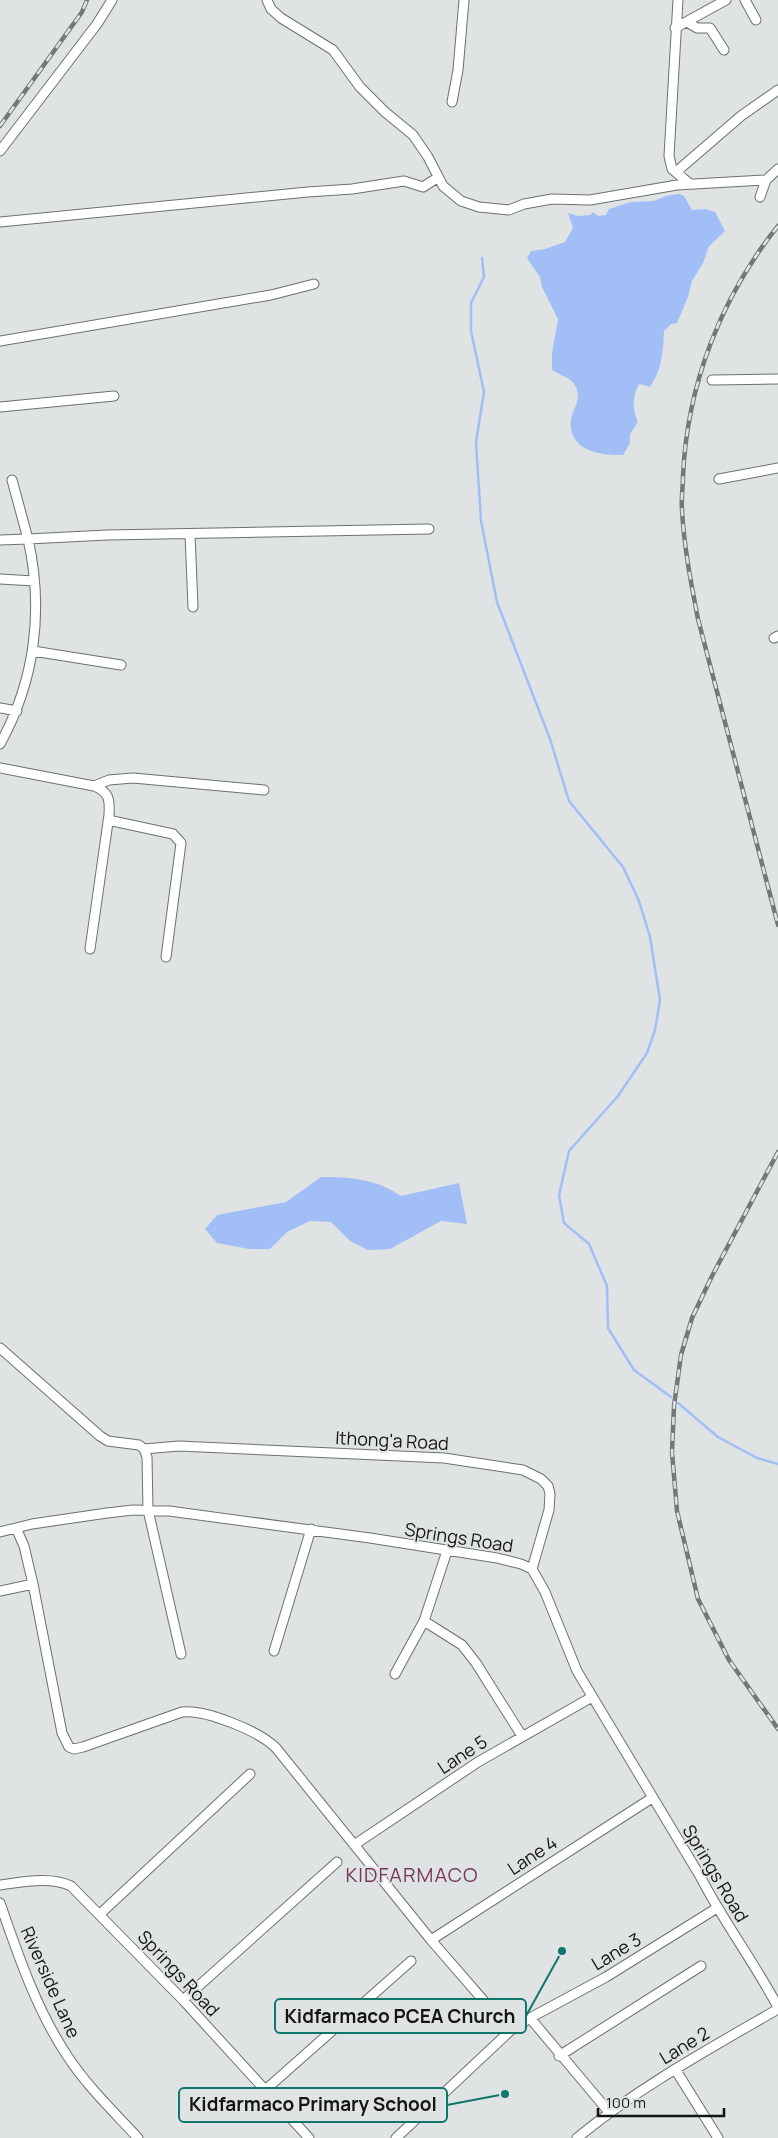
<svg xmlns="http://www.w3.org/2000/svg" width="778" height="2138" font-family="Manrope,sans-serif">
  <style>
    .water { fill: #a1bff6 }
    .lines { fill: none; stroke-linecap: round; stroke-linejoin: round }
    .stream { stroke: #a1bff6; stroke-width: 2.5 }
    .minor-casing { stroke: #6c7070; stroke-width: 11 }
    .minor { stroke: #fff; stroke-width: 9 }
    .rail-casing { stroke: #747777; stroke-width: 4.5 }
    .rail { stroke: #dfe3e3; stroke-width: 2.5; stroke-dasharray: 8; stroke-linecap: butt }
    .labels { text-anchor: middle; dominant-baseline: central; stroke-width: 4; stroke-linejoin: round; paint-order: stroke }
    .street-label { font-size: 18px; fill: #131415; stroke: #dfe3e3 }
    .quarter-label { font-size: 20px; letter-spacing: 1px; fill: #79385b; stroke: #dfe3e3 }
    .leader { fill: none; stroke: #0f766e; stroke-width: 2 }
    .callout-dot { fill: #0f766e; stroke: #dfe3e3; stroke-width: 2 }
    .callout { fill: #dfe3e3; stroke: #0f766e; stroke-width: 2 }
    .callout-label { font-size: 19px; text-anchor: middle; font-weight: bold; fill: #131415 }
  </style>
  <rect width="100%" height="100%" fill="#dfe3e3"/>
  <!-- water -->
  <path class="water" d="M679,194L684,196L692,210L706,209L715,212L725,231L709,246L703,263L692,281L688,297L677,323L671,324L664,331C663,353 662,369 650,387L639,384C632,397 632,409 638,422L630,434V443L623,455C601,456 567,450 571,420C572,410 582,400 576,387C571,377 561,376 552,370V353L558,319L542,287L540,277L527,258L531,251L545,249L565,242L573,228L568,213L578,216L590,215L593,212L598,216L606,215L609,209L631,202L654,201L666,196Z
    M321,1177C351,1177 376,1179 401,1196L459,1183L467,1224L441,1221L390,1249L368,1250L350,1241L331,1222L310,1221L287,1232L270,1249H249L217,1243L205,1229L217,1215L286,1202Z"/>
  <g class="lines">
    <!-- stream -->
    <path class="stream" d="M482,258L484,277L471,303V331L484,392L476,442L481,521L497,602L550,739L569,801L623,867L639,901L650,937L660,1000L655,1030L647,1053L618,1096L569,1151L559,1195L564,1223L589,1244L607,1286L608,1328L634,1370L671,1397
      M678,1403L718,1437L757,1458L778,1464"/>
    <!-- minor casing -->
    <g class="minor-casing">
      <path id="minor" d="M267,0L271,9L281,18L333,50L360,87L385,112L413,135L428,157L443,186L461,201L479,207L509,210L524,204L552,199L590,200L677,185L766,180
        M678,0L669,156L672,169L690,184
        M745,0L756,20
        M687,22L697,28H710L724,50
        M675,28L726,0
        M452,102L458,70L464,0
        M0,151L97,24L112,0
        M676,172L741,116L778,90
        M760,197L766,180L778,169
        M0,222L308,192L352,189L404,181L423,187L437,178
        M0,341L271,295L314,284
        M712,380L778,379
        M0,407L114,396
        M719,479L778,468
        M190,534L193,607
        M0,540L28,539L12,480
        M0,579L34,581
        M774,638L778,636
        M33,651L121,665
        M0,708L17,711
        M0,744C35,681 44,610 28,539L107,535L429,529
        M0,768L94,786C109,792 110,799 109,815L90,949
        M94,786L109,780L133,778L264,790
        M108,820L173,834L181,843L166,957
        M0,1348L100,1436L108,1441L139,1445L144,1449L147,1457L148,1510L181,1654
        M144,1449L179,1446L444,1458L523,1470L541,1479L548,1486L550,1494L549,1510L532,1569
        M16,1528L24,1546L33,1584L62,1733L69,1747L74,1749L83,1747L182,1712C205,1709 259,1731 276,1748L431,1940L510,2031L530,2018L609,2112
        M0,1532L32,1524L107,1513L133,1510L169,1511L370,1538L497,1558L521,1564L532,1569L545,1592L577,1671L700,1876C723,1921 754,1962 778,2007
        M447,1551L424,1621L462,1645L476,1663L522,1736
        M0,1591L33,1584
        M274,1651L311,1529
        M395,1674L424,1621
        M354,1845L478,1762L592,1697
        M0,1885C23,1882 50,1876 71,1886L183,2000L309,2138
        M0,1903C18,1955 37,2011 68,2057C87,2086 114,2112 138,2138
        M100,1914L250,1774
        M431,1940L652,1798
        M183,2000L337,1862
        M530,2018L606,1977L717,1908
        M559,2056L701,1966
        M675,2069L718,2138
        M264,2091L411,1961
        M396,2138L510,2031
        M577,2138C639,2087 709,2049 778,2009"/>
    </g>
    <!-- minor -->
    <use href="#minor" class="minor"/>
    <!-- rail casing -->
    <g class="rail-casing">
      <path id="rail" d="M0,126L82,12L87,0
        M778,226C721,297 687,385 683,476C683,487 681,499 682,510C684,547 691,583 698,619L778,925
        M778,1152L712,1276L692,1318L681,1355L674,1406L672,1452L677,1511L698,1599L729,1660L778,1729"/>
    </g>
    <!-- rail -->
    <use href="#rail" class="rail"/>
  </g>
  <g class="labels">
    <!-- street labels -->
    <g class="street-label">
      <text transform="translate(392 1440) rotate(3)">Ithong'a Road</text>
      <text transform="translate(459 1537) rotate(9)">Springs Road</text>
      <text transform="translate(462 1754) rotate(-33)">Lane 5</text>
      <text transform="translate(532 1855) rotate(-33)">Lane 4</text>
      <text transform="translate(716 1873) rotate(59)">Springs Road</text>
      <text transform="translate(616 1951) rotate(-31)">Lane 3</text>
      <text transform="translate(179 1973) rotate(47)">Springs Road</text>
      <text transform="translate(51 1982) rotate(66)">Riverside Lane</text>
      <text transform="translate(684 2045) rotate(-31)">Lane 2</text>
    </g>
    <!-- quarter labels -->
    <g class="quarter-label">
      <text x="412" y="1874">KIDFARMACO</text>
    </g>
  </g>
  <!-- callouts -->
  <path class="leader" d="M562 1951L526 2016M505 2094L447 2105"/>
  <g class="callout-dot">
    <circle cx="562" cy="1951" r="5"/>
    <circle cx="505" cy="2094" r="5"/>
  </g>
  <g class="callout">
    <rect x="275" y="1999" width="251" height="34" rx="5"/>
    <rect x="179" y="2088" width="268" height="34" rx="5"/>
  </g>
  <g class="callout-label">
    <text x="400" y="2023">Kidfarmaco PCEA Church</text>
    <text x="313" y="2111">Kidfarmaco Primary School</text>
  </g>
  <!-- scale -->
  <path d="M598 2108v8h126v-8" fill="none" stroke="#131415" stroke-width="2.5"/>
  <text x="606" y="2108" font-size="15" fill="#131415" stroke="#dfe3e3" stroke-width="4" paint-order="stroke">100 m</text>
</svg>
